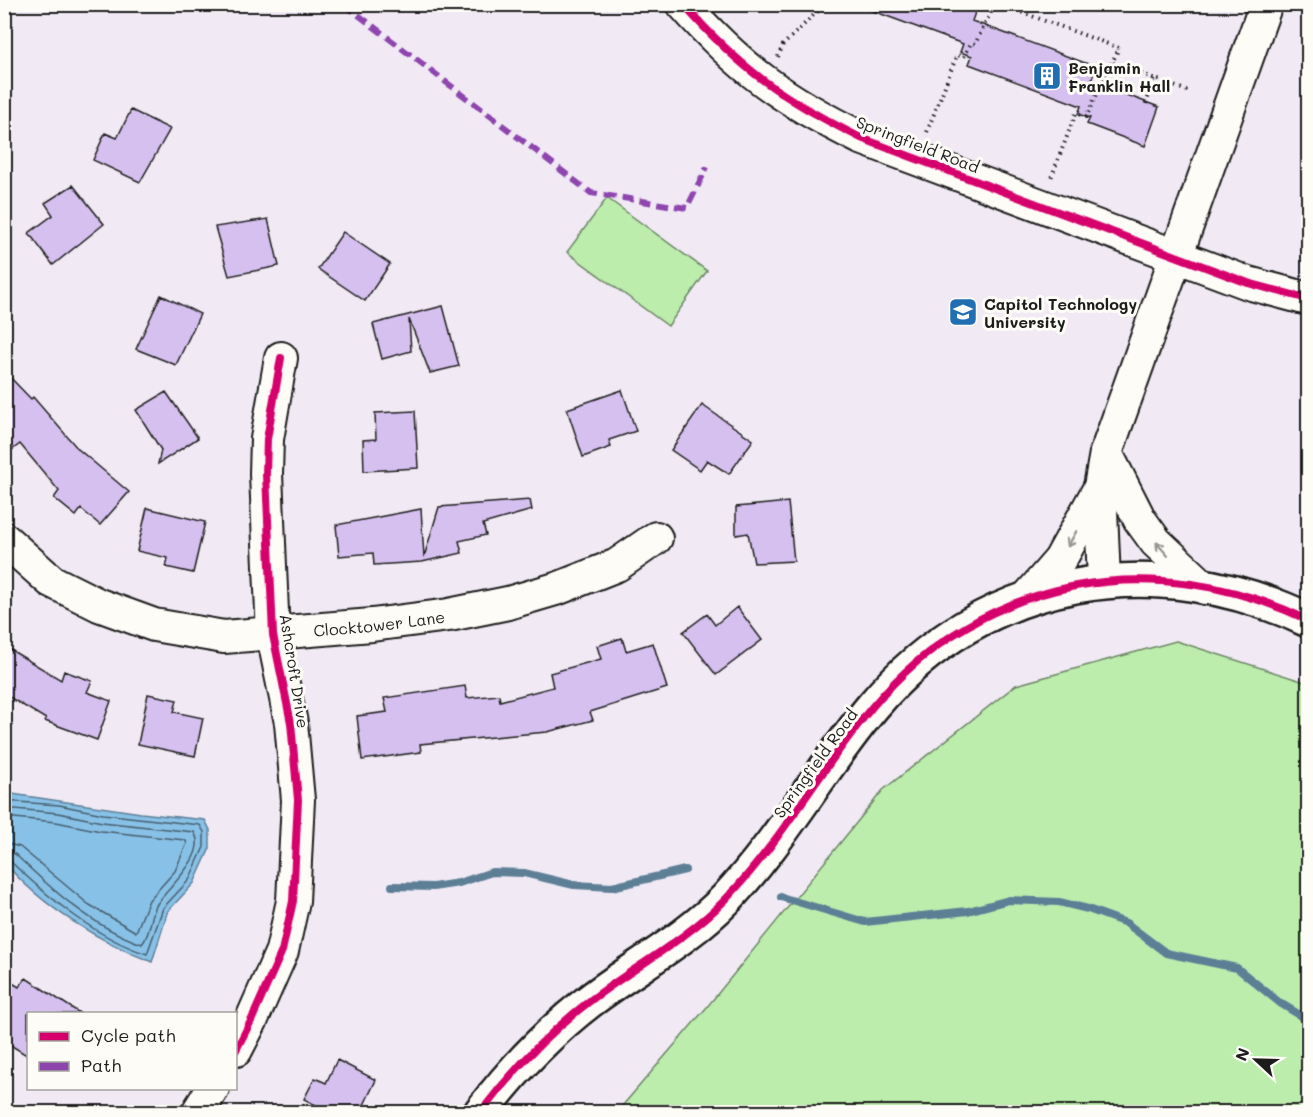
<svg xmlns="http://www.w3.org/2000/svg" width="1313" height="1117" font-family="Mali,sans-serif">
  <style>
    .green { fill: #bcedad; stroke: #6c8464; stroke-width: 1.5 }
    .water { fill: #88c1e7; stroke: #5d7f96; stroke-width: 1.5 }
    .lines { fill: none; stroke-linecap: round; stroke-linejoin: round }
    .shore { stroke: #475e6d; stroke-width: 1.5 }
    .stream { stroke: #5d7f96; stroke-width: 8 }
    .building { fill: #d6c0f0; stroke: #1c1c1c; stroke-width: 1.5 }
    .street-casing { stroke: #1c1c1c; stroke-width: 36 }
    .secondary-casing { stroke: #1c1c1c; stroke-width: 38 }
    .path { stroke: #1c1c1c; stroke-width: 4; stroke-dasharray: 1.5 4.5; stroke-linecap: butt }
    .street { stroke: #fdfcf7; stroke-width: 32 }
    .secondary { stroke: #fdfcf7; stroke-width: 33 }
    .quiet { stroke: #8e44ad; stroke-width: 6; stroke-dasharray: 12 6; stroke-linecap: butt }
    .cycleway-casing { stroke: #fdfcf7; stroke-width: 11 }
    .cycleway { stroke: #d6006c; stroke-width: 8 }
    .oneway { stroke: #989794 }
    .labels { text-anchor: middle; dominant-baseline: central; stroke-width: 6; stroke-linejoin: round; paint-order: stroke }
    .poi-label { font-size: 16px; font-weight: bold; fill: #1c1c1c; stroke: #fdfcf7; text-anchor: start }
    .street-label { font-size: 16px; fill: #1c1c1c; stroke: #fdfcf7 }
  </style>
  <rect width="100%" height="100%" fill="#f1eaf5"/>
  <filter id="ink" filterUnits="userSpaceOnUse"><feTurbulence type="fractalNoise" baseFrequency=".0167" numOctaves="2"/><feDisplacementMap in="SourceGraphic" scale="12" xChannelSelector="R" yChannelSelector="G"/><feConvolveMatrix kernelMatrix="1 2 1 2 8 2 1 2 1" color-interpolation-filters="sRGB"/></filter>
  <g filter="url(#ink)">
    <!-- green -->
    <path class="green" d="M607,198L707,271L668,326L567,252Z
      M1176,641L1308,683V1112H617L707,1007L883,790L1016,685Z"/>
    <!-- water -->
    <path class="water" d="M12,794L141,813L205,820L210,830V848L194,883L168,911L152,962C100,942 41,906 5,863V795Z"/>
    <g class="lines">
      <!-- shore -->
      <path class="shore" d="M4,801L59,805L103,814L200,825L204,832V847L189,880L163,908L147,954C96,938 48,897 10,861L4,859
        M4,808L58,813L102,822L194,832C209,855 167,888 157,904C150,916 151,934 142,944C94,928 51,889 15,854L4,852
        M4,817L56,822L101,831L185,840L187,843L175,871L149,900L136,932L88,904L20,847L4,843"/>
      <!-- stream -->
      <path class="stream" d="M392,886L433,887L459,883L492,872L524,873L574,885L612,887L685,870
        M781,897L865,922L968,911L1009,900L1059,902L1088,909L1126,923L1166,953L1237,968L1280,1003L1308,1020"/>
    </g>
    <!-- building -->
    <path class="building" d="M863,4H978L972,21L1096,67L1091,82L1159,107L1145,146L1087,124L1090,118L1078,114L1081,106L969,64L972,56L960,52L963,44L862,7Z
      M131,110L170,129L140,182L93,160L105,133L117,138Z
      M73,185L104,224L53,265L29,233L53,215L45,203Z
      M268,219L279,266L229,276L215,227Z
      M343,232L390,264L365,301L318,269Z
      M161,295L200,314L176,365L136,349Z
      M443,306L459,366L430,373L409,319L411,351L382,359L373,324Z
      M4,371L31,399L33,397L78,449L129,492L100,525L81,509L76,516L54,498L59,491L20,444L4,456Z
      M622,390L636,431L609,440L611,447L583,457L567,409Z
      M166,392L198,438L158,464L161,450L136,410Z
      M702,405L753,440L729,474L707,460L700,470L671,450Z
      M415,411L418,468L364,471L363,440L376,439L375,413Z
      M530,500L532,510L483,524L486,535L459,541L462,553L422,562L374,565L373,553L339,556L336,525L421,509L424,557L439,507Z
      M788,502L794,561L754,563L748,533L736,535V507Z
      M147,508L205,522L193,573L166,567L168,558L137,551Z
      M737,607L762,640L716,675L683,632L707,614L715,625Z
      M622,638L626,651L653,643L667,688L590,712L593,720L547,732L420,744L421,752L362,760L357,716L387,712L384,698L465,686L467,698L499,695L500,701L553,687L550,673L601,659L597,646Z
      M4,646L61,680L64,671L92,681L87,692L111,701L97,740L45,721L46,719L4,694Z
      M148,694L177,700L174,712L203,718L195,756L138,744Z
      M4,978L19,987L26,978L81,1014H28V1056L4,1041Z
      M337,1060L376,1080L360,1113H331L304,1099L315,1078L326,1083Z"/>
    <g class="lines">
      <!-- street casing -->
      <g class="street-casing">
        <g id="street">
          <path d="M683,4C740,69 784,100 861,138L1248,283L1308,299"/>
          <path d="M1106,453L1140,520L1156,542L1205,588"/>
          <path id="s1" d="M4,539L51,581L99,605L154,625L224,637L372,625L449,615L508,603L559,588L617,565L656,538"/>
          <path d="M1104,580L1100,487L1106,453L1266,4"/>
          <path d="M1027,598L1060,560L1098,491"/>
          <path d="M236,1050L252,1019L282,951L293,901L298,800L291,723L273,635L266,474L267,439L281,358"/>
          <path d="M198,1112L213,1088"/>
        </g>
      </g>
      <!-- secondary casing -->
      <g class="secondary-casing">
        <path id="secondary" d="M481,1112C513,1070 549,1032 591,1000C636,966 687,939 726,899C782,840 821,768 873,706C984,574 1156,547 1308,620"/>
      </g>
      <!-- path -->
      <path class="path" d="M999,4L1119,48L1086,117L1076,113L1051,178
        M778,57L783,45L825,4
        M1113,63L1190,92
        M1146,104L1154,79
        M927,132L957,55L964,57L971,43L975,44L995,4"/>
      <!-- street -->
      <use href="#street" class="street"/>
      <!-- secondary -->
      <use href="#secondary" class="secondary"/>
      <!-- quiet -->
      <path class="quiet" d="M344,4L591,193L687,208L707,167"/>
      <!-- cycleway casing -->
      <g class="cycleway-casing">
        <path id="cycleway" d="M683,4C740,69 784,100 861,138L1248,283L1308,299
          M236,1050L252,1019L282,951L293,901L298,800L291,723L273,635L266,474L267,439L281,358
          M481,1112C513,1070 549,1032 591,1000C636,966 687,939 726,899C782,840 821,768 873,706C984,574 1156,547 1308,620"/>
      </g>
      <!-- cycleway -->
      <use href="#cycleway" class="cycleway"/>
    </g>
    <!-- one-way arrows -->
    <defs><path id="oneway-shaft" d="M-6 0H5M1.5-3L5.5 0L1.5 3" fill="none" stroke-width="1.6" stroke-linecap="round" stroke-linejoin="round" transform="scale(1.5)"/></defs>
    <g class="oneway">
      <use href="#oneway-shaft" transform="translate(1072 539) rotate(119)"/>
      <use href="#oneway-shaft" transform="translate(1162 549) rotate(-131)"/>
    </g>
  </g>
  <!-- icons -->
  <defs>
    <g id="building-square" transform="scale(1.5)"><rect x="-9" y="-9" width="18" height="18" rx="4" fill="#1f6fb2" stroke="#fdfcf7"/><path d="M-4-6H4V6H1V3H-1V6H-4ZM-2.5-4.3h1.7v1.8h-1.7ZM.8-4.3h1.7v1.8H.8ZM-2.5-1h1.7V.8h-1.7ZM.8-1h1.7V.8H.8Z" fill="#fff"/></g>
    <g id="university-square" transform="scale(1.5)"><rect x="-9" y="-9" width="18" height="18" rx="4" fill="#1f6fb2" stroke="#fdfcf7"/><path d="M0-5L7-2L0 1L-7-2ZM-4 1L0 2.5L4 1V4Q0 6-4 4Z" fill="#fff"/></g>
  </defs>
  <g fill-rule="evenodd">
    <use href="#building-square" x="1047" y="76"/>
    <use href="#university-square" x="963" y="312"/>
  </g>
  <g class="labels">
    <!-- poi labels -->
    <g class="poi-label">
      <text x="1068" y="67">Benjamin<tspan x="1068" dy="18">Franklin Hall</tspan></text>
      <text x="984" y="303">Capitol Technology<tspan x="984" dy="18">University</tspan></text>
    </g>
    <!-- street labels -->
    <g class="street-label">
      <text transform="translate(918 144) rotate(21)">Springfield Road</text>
      <text stroke="none"><textPath href="#s1" startOffset="402">Clocktower Lane</textPath></text>
      <text transform="translate(295 671) rotate(81)">Ashcroft Drive</text>
      <text transform="translate(815 763) rotate(-54)">Springfield Road</text>
    </g>
  </g>
  <!-- margin -->
  <rect width="1313" height="1117" fill="none" stroke="#fdfcf7" stroke-width="24"/>
  <rect x="12" y="12" width="1289" height="1093" fill="none" stroke="#1c1c1c" stroke-width="2" filter="url(#ink)"/>
  <!-- legend -->
  <rect x="27" y="1012" width="210" height="78" fill="#fdfcf7" stroke="#a3a29f" stroke-width="1.5"/>
  <rect x="39" y="1032" width="30" height="9" fill="#d6006c" stroke="#a3a29f" stroke-width="1.5"/>
  <text x="81" y="1042" font-size="18" fill="#1c1c1c">Cycle path</text>
  <rect x="39" y="1062" width="30" height="9" fill="#8e44ad" stroke="#a3a29f" stroke-width="1.5"/>
  <text x="81" y="1072" font-size="18" fill="#1c1c1c">Path</text>
  <!-- north arrow -->
  <g transform="translate(1256 1060) rotate(292)" stroke="#fdfcf7" stroke-width="4.5" paint-order="stroke">
  <path d="M0-4.5L10 22L0 15L-10 22Z" fill="#1c1c1c"/>
  <text y="-9" font-size="16" font-weight="bold" text-anchor="middle" fill="#1c1c1c">N</text>
  </g>
</svg>
